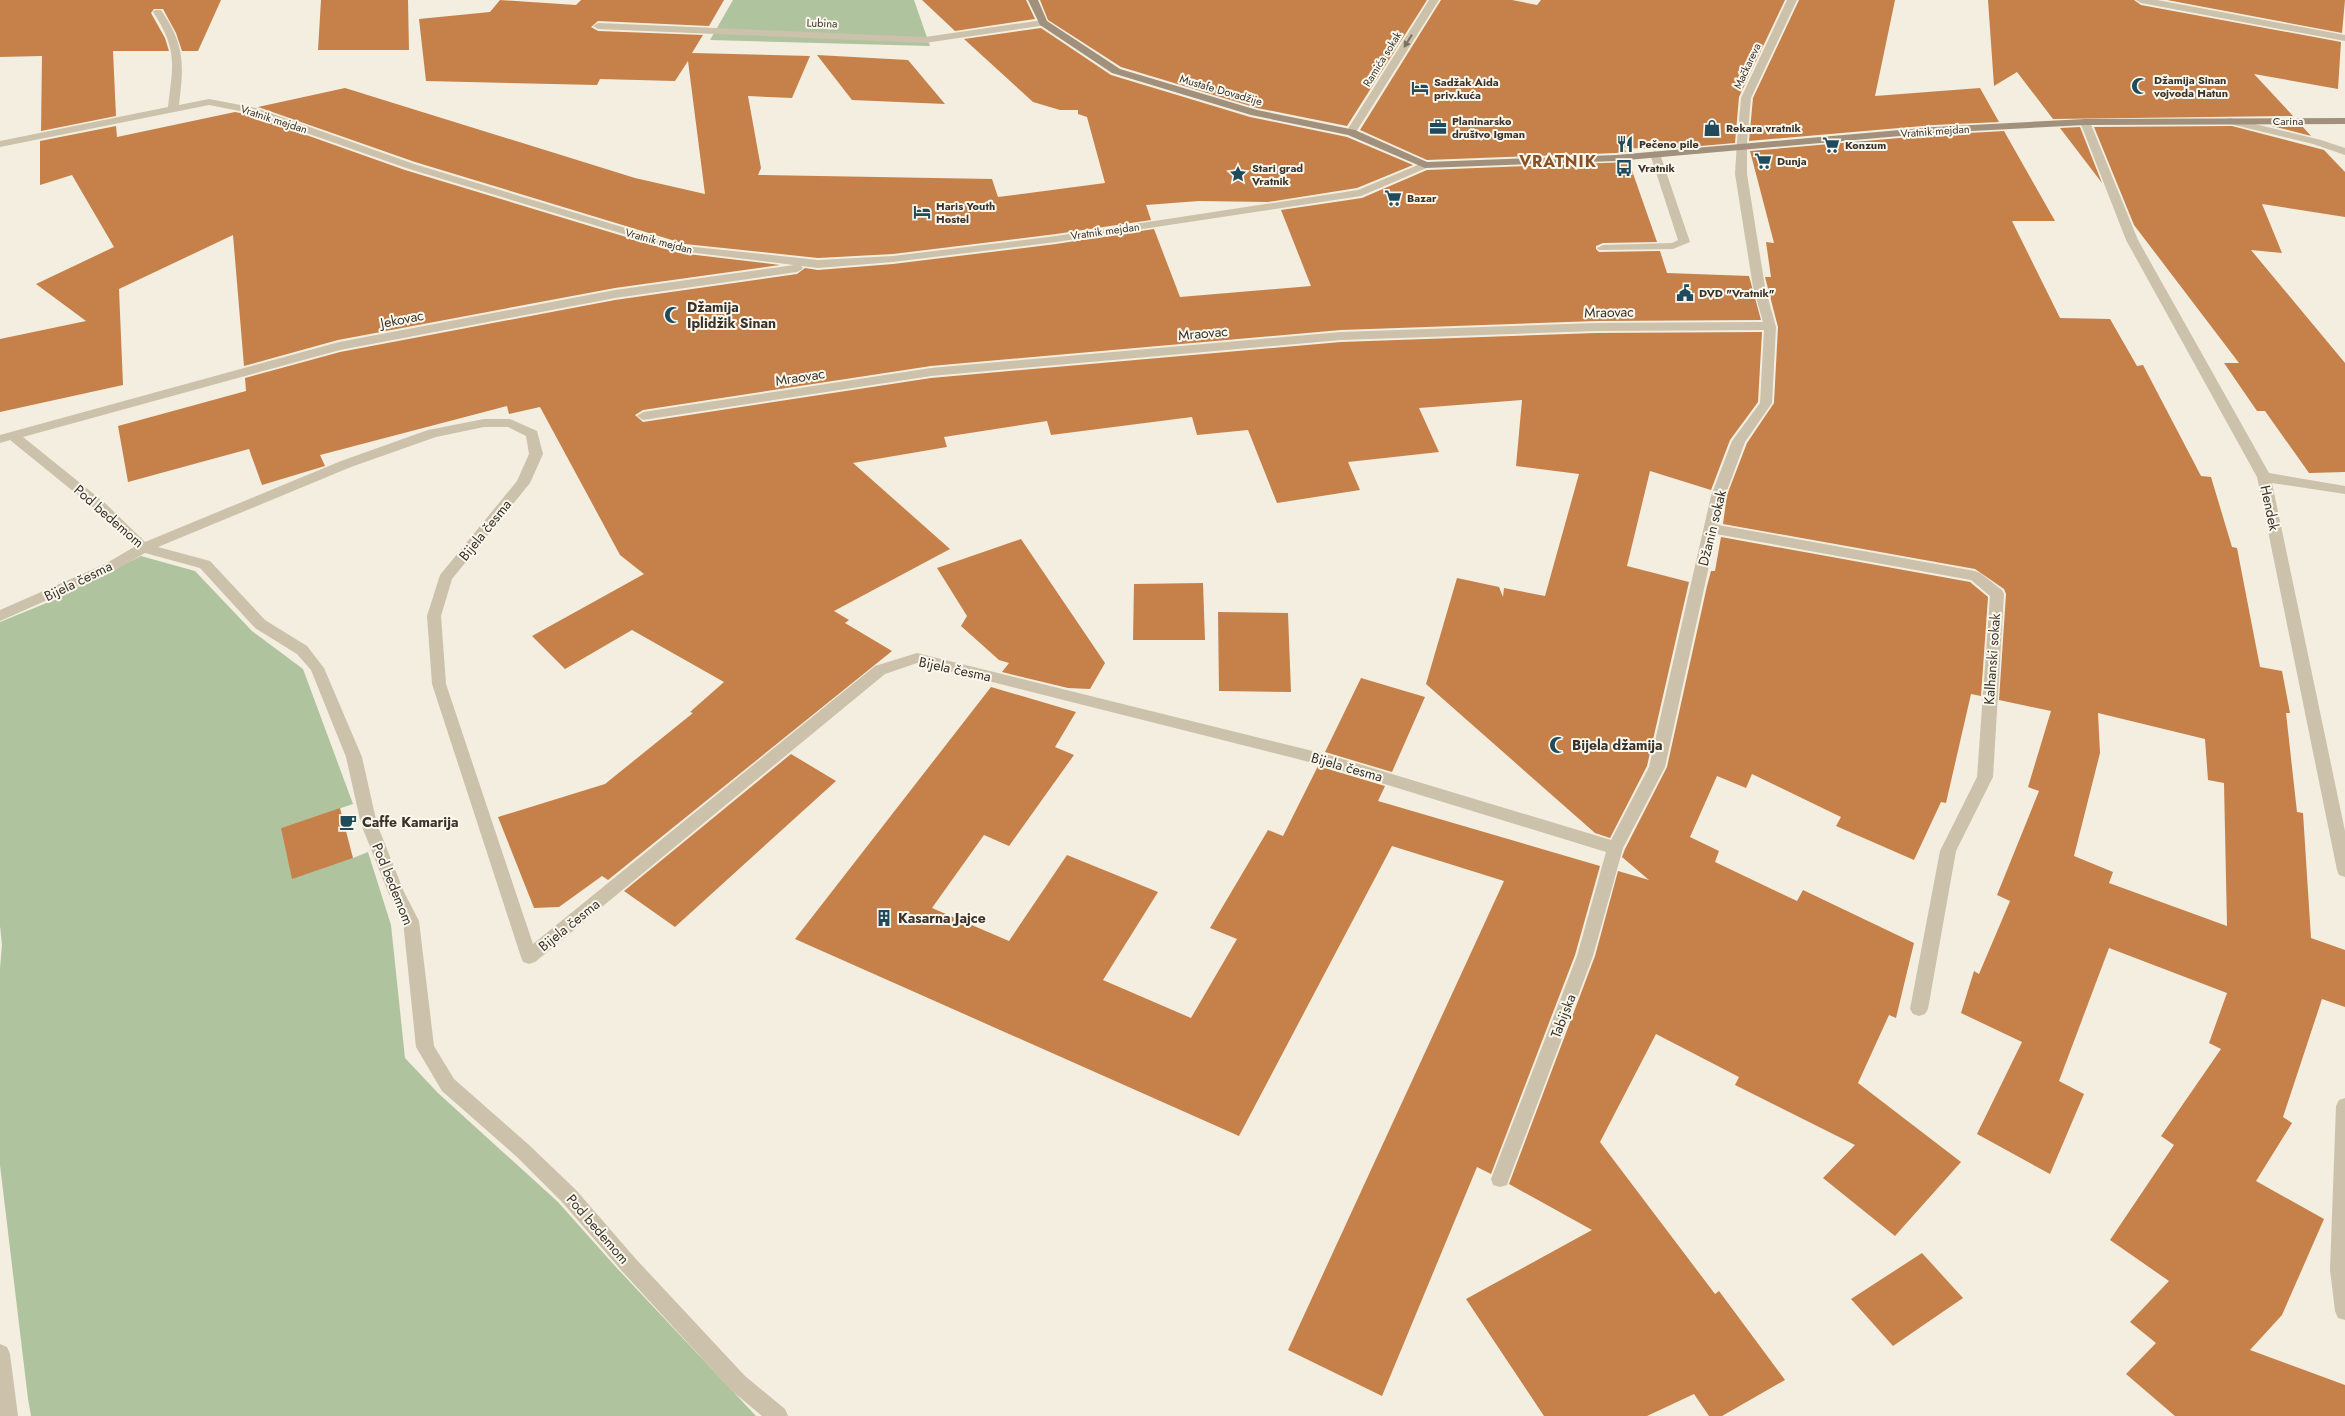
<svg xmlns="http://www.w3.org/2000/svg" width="2345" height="1416" font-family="Jost,sans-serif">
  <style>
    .green { fill: #b0c39f }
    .building { fill: #c6814a; fill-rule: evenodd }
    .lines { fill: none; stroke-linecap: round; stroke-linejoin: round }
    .lane { fill: #ccc1ab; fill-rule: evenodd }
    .street { fill: #ccc1ab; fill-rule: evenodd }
    .secondary { fill: #a0907c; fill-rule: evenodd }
    .oneway { fill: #7c7264 }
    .labels { text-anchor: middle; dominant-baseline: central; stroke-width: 4; stroke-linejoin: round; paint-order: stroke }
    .far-street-label { font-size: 11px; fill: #3a322a; stroke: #faf7ec }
    .far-poi-label { font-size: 11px; font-weight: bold; fill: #3a322a; stroke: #faf7ec; text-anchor: start }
    .poi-label { font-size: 14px; font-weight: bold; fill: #3a322a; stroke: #faf7ec; text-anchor: start }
    .street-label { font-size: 14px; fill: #3a322a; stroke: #faf7ec }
    .far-district-label { font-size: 16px; font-weight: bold; letter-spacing: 1px; fill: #895023; stroke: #faf7ec }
  </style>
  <rect width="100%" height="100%" fill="#f3eedf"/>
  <!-- green -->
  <path class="green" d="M733,0H914L930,46L710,40Z
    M141,556L195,571L252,631L303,669L353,804L281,828L353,858L368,852L391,925L405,1058L438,1093L558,1202L615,1266L756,1416H31L28,1399L0,1165V968L2,945L0,926V622L44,604Z"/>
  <!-- building -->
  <path class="building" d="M0,0H221L198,51H182L176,33L163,9H154L151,13L165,38L169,51H113L116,116L41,131L42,56L0,57Z
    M321,0H408L409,50H318Z
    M500,0L576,5L581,0H724L709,26L598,21L591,27L598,31L703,35L692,53L810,56L792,98L748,96L761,168L758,175L992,179L998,197L1105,183L1087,117L1078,114V110H1060L1033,102L964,39L1041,28L1111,75L1250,117L1347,137L1413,165L1357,188L1268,202L1199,201L1146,205L1151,220L1056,234L893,254L818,258L685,244L415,162L258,107L345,88L635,178L705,194L688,61L675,81L600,79L597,85L426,81L419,19L490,12Z
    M922,0H1026L1035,19L955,31Z
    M1040,0H1427L1347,126L1257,108L1121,67L1048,20Z
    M1441,0H1512L1537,5L1541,0H1785L1739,97L1735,143L1666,149L1624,148L1626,152L1616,153L1427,160L1360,130Z
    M1799,0H1895L1875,96L1980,88L1999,122L1934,125L1749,141L1753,98Z
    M1988,0H2134L2141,5L2341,42L2338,89L2254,74L2293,116L2053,119L2017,72L1994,86Z
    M2167,0H2345L2342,33Z
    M817,55L908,60L945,104L852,100Z
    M235,112L250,115L405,170L679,253L780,265L615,288L338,340L244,366L233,235L119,289L123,385L0,412V339L86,321L36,284L114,247L72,175L40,185V141L116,126L117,137Z
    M2232,126L2324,150L2345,172V217L2262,204L2282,253L2251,250L2345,363V472L2309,473L2265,411H2257L2224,363H2239L2134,225L2094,127Z
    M2272,126H2302L2311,136Z
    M2080,127L2102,183L2060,128Z
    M2004,131L2055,221H2012L2060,318L2110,319L2137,366L2143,365L2201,476L2211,477L2232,547L2237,548L2260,667L2282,671L2290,713H2286L2297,812L2303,813L2311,938L2345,950V1007L2322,999L2283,1117L2292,1123L2256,1181L2324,1219L2282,1315L2250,1350L2345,1385V1416H2175L2126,1374L2156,1343L2130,1322L2169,1281L2110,1240L2174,1145L2161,1136L2221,1049L2209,1043L2227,993L2109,948L2059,1081L2084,1094L2050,1174L1977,1134L2022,1042L1961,1013L1974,971L1979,974L2010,901L1997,895L2039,791L2028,787L2051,711L1999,700L2006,594L2004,589L1975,569L1723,524L1727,495L1747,443L1774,403L1778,327L1765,277H1771L1766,242L1774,243L1750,151L1934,135ZM2098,713L2205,739L2208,780L2224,783L2227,926L2109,883L2113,872L2074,856L2100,753Z
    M1629,162L1657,242L1603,243L1596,246V249L1599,252L1660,251L1667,273L1749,276L1761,320L1596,321L1341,330L931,366L643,410L635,415L643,422L931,378L1341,342L1596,333L1762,332L1758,402L1730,440L1711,490L1650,471L1627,566L1689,582L1647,766L1610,838L1595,833L1426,684L1457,578L1499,587L1503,597L1504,588L1545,596L1579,474L1516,466L1522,400L1419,408L1439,452L1348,462L1360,490L1277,503L1248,430L1197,435L1192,417L1051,435L1047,421L944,437L947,447L853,463L950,549L834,611L849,620L845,623L892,651L608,880L602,876L559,907L534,908L498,817L605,784L693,713L690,712L724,682L632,630L565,669L532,636L644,574L620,555L540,407L509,414L507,406L320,455L325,466L262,485L249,449L128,482L118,426L246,391L245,378L340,352L615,300L797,274L805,268L818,270L893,264L1056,244L1154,229L1180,297L1311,286L1281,210L1362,198L1427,170Z
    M1721,537L1970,582L1988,597L1981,696L1971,694L1946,803L1941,802L1914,860L1836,826L1841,817L1752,774L1746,788L1717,776L1690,837L1719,851L1715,862L1797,901L1803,890L1914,943L1896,1018L1889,1015L1858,1083L1961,1162L1895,1236L1823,1178L1855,1145L1735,1085L1739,1077L1656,1034L1600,1142L1715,1294L1719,1291L1785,1380L1722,1416H1709L1694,1394L1647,1416H1544L1466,1299L1592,1230L1509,1184L1595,956L1618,871L1649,880L1622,857L1625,849L1667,767L1707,586L1711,571H1715Z
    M1021,539L1105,663L1090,689L1068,688L1002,672L1009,663L999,660L961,626L967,616L937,568Z
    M1203,583L1205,640H1133L1134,584Z
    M1218,612L1288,613L1291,692L1219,691Z
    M1361,678L1425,697L1392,772L1325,752Z
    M991,687L1076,712L1055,747L1074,755L1009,846L984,835L932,908L1009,941L1067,855L1158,892L1103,980L1191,1018L1237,939L1210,928L1268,830L1283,836L1318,766L1385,786L1378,801L1600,866L1575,955L1491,1174L1477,1167L1382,1396L1288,1350L1504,881L1392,846L1239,1136L795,939Z
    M791,754L836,781L675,927L624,891Z
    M340,808L353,858L292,879L281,828Z
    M1922,1253L1963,1298L1893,1346L1851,1299Z"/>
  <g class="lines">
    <!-- lane -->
    <path class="lane" d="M1655,151L1660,154L1690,242L1673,249L1599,250L1597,248L1603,245L1672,243L1678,240L1650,154Z"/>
    <!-- street -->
    <path class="street" d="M1429,0H1439L1356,132L1351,135L1347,134L1346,132Z
      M1787,0H1797L1751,98L1747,142V174L1765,287L1776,327L1772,403L1745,442L1725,496L1718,525L1975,571L1980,573L2002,590L2004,594L1993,777L1956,851L1928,1009L1925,1014L1919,1016L1913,1014L1910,1009L1940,851L1977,777L1990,596L1971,580L1716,534L1665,767L1623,848L1593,956L1509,1179L1507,1185L1500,1187L1493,1185L1491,1179L1577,956L1606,852L1329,767L917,663L885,674L535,962L529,964L523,962L521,957L432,684L427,616L440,575L517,481L529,454L526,436L508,427H484L436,437L351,467L158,547L210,561L265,620L307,646L324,668L362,757L377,824L404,892L419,921L434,1046L454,1079L528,1144L576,1190L635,1258L745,1376L785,1409L788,1416H762L731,1390L621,1270L562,1202L516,1156L442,1091L416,1047L403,921L388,892L361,824L346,757L311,670L297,654L255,628L200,568L145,553L115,570L0,621V610L105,564L134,547L95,509L10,440L0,443V435L339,342L615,290L794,265L680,251L406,168L250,113L209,105L0,147V141L168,107C173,64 178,50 153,12L155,10H161C185,45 184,64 179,105L209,99L256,108L414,164L685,246L818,260L893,256L1056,236L1358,190L1425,162L1430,165L1429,167L1361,196L1056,242L893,262L818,268L801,266L803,268L801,270L797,272L615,298L340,350L23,437L105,503L145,542L341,461L428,430L484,419H510L537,431L543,454L530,483L452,579L441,616L446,684L533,944L875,666L917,653L1329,755L1611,840L1649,767L1711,496L1732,441L1760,403L1764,330L1596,331L1341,340L931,376L643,420L637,416L643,412L931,368L1341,332L1596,323L1763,322L1753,287L1735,174L1737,142L1741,98Z
      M2136,0H2157L2345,35V41L2141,3Z
      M1043,20L1046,21V25L925,43L598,29L593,26L598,23L925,37Z
      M2230,118L2321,140L2345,148V155L2313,144L2226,123L2225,121Z
      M2085,119L2090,122L2138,240L2269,473L2345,486V494L2272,483L2345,831V877L2339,875L2337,870L2257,477L2126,240L2080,122Z
      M2345,1098V1320L2338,1318L2335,1311L2330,1270L2336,1106L2339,1100Z
      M0,1344L7,1347L10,1354L18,1416H0Z"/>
    <!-- secondary -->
    <path class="secondary" d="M1028,0H1038L1047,21L1120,69L1257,110L1355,130L1427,162L1616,155L1934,127L2085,119L2345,118V124L2085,125L1934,133L1616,161L1425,168L1348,135L1251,115L1112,73L1040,25Z"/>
  </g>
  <!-- one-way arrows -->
  <defs><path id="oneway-solid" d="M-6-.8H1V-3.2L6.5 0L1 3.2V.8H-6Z" transform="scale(1.25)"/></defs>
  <use class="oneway" href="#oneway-solid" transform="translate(1408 41) rotate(122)"/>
  <!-- icons -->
  <defs>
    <g id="mosque-bare" transform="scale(1.35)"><path d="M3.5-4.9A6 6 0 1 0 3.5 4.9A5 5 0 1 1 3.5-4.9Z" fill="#1f4b5c" stroke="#faf7ec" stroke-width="2.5" paint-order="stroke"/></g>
    <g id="hotel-bare" transform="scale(1.35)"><path d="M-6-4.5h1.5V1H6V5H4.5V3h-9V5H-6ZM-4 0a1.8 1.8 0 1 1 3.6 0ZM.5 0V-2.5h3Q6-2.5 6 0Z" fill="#1f4b5c" stroke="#faf7ec" stroke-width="2.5" paint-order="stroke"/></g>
    <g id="office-bare" transform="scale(1.35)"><path d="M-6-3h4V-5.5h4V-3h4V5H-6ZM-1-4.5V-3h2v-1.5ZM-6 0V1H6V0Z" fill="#1f4b5c" stroke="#faf7ec" stroke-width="2.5" paint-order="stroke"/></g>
    <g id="shop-bare" transform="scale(1.35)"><path d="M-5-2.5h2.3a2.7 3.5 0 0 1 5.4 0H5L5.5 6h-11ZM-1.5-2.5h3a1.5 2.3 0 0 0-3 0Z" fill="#1f4b5c" stroke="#faf7ec" stroke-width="2.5" paint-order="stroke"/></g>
    <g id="restaurant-bare" transform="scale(1.35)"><path d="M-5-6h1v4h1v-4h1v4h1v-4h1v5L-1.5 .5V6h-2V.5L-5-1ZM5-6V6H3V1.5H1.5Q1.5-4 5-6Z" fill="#1f4b5c" stroke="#faf7ec" stroke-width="2.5" paint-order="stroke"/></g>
    <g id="supermarket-bare" transform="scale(1.35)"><path d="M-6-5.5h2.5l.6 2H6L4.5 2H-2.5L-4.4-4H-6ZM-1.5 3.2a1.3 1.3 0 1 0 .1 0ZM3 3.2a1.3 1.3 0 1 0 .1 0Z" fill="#1f4b5c" stroke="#faf7ec" stroke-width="2.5" paint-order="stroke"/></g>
    <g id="bus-bare" transform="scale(1.35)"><path d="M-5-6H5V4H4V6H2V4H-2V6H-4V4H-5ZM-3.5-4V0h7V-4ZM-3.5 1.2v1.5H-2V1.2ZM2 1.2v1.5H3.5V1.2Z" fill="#1f4b5c" stroke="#faf7ec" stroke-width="2.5" paint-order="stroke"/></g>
    <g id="sight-bare" transform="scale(1.35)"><path d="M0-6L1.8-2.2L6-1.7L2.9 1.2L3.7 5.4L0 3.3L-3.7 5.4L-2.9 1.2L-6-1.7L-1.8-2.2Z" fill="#1f4b5c" stroke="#faf7ec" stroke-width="2.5" paint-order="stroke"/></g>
    <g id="civic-bare" transform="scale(1.35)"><path d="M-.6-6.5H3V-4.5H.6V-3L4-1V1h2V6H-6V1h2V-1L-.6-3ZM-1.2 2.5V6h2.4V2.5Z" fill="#1f4b5c" stroke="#faf7ec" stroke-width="2.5" paint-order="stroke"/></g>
    <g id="cafe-bare" transform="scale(1.35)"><path d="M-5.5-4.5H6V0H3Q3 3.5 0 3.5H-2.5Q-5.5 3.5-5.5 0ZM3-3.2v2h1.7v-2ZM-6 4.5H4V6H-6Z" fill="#1f4b5c" stroke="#faf7ec" stroke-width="2.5" paint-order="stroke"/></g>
    <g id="building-bare" transform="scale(1.35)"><path d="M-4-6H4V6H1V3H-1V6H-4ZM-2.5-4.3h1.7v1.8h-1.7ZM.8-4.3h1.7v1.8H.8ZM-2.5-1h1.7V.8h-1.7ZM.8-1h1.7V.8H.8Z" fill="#1f4b5c" stroke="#faf7ec" stroke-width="2.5" paint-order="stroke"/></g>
  </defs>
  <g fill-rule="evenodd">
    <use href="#mosque-bare" x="2140" y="86"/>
    <use href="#hotel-bare" x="1420" y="88"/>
    <use href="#office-bare" x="1438" y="127"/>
    <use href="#shop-bare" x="1712" y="128"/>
    <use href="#restaurant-bare" x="1625" y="144"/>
    <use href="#supermarket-bare" x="1831" y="145"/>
    <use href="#supermarket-bare" x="1763" y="161"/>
    <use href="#bus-bare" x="1624" y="168"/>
    <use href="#sight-bare" x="1238" y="174"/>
    <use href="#supermarket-bare" x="1393" y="198"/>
    <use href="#hotel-bare" x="922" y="212"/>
    <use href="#civic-bare" x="1685" y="293"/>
    <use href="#mosque-bare" x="673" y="315"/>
    <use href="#mosque-bare" x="1558" y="745"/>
    <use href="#cafe-bare" x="348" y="822"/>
    <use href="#building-bare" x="884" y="918"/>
  </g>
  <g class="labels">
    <!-- far-street labels -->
    <g class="far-street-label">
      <text transform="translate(822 23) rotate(2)">Lubina</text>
      <text transform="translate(1382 59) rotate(-58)">Ramića sokak</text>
      <text transform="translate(1747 66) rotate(-65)">Mačkareva</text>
      <text transform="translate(1221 90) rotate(16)">Mustafe Dovadžije</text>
      <text transform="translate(274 119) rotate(18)">Vratnik mejdan</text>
      <text x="2288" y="121">Carina</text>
      <text transform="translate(1935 131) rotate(-4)">Vratnik mejdan</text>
      <text transform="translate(1105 231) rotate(-8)">Vratnik mejdan</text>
      <text transform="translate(659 241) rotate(15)">Vratnik mejdan</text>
    </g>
    <!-- far-poi labels -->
    <g class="far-poi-label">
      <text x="2154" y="80">Džamija Sinan<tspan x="2154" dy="13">vojvoda Hatun</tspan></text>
      <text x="1434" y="82">Sadžak Aida<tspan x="1434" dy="13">priv.kuća</tspan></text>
      <text x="1452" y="121">Planinarsko<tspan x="1452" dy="13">društvo Igman</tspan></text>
      <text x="1726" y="128">Rekara vratnik</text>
      <text x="1639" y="144">Pečeno pile</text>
      <text x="1845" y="145">Konzum</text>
      <text x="1777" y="161">Dunja</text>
      <text x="1252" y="168">Stari grad<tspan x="1252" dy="13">Vratnik</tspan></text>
      <text x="1638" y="168">Vratnik</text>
      <text x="1407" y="198">Bazar</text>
      <text x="936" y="206">Haris Youth<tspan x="936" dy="13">Hostel</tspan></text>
      <text x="1699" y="293">DVD "Vratnik"</text>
    </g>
    <!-- poi labels -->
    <g class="poi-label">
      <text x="687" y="307">Džamija<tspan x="687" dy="16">Iplidžik Sinan</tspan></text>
      <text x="1572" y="745">Bijela džamija</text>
      <text x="362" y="822">Caffe Kamarija</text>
      <text x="898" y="918">Kasarna Jajce</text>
    </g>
    <!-- street labels -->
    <g class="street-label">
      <text transform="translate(1609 312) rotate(-1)">Mraovac</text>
      <text transform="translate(402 319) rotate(-11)">Jekovac</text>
      <text transform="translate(1203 333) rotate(-5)">Mraovac</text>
      <text transform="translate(800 377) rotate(-9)">Mraovac</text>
      <text transform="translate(2270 508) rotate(78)">Hendek</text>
      <text transform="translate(109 516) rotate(41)">Pod bedemom</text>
      <text transform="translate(1712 528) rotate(-76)">Džanin sokak</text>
      <text transform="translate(485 530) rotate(-51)">Bijela česma</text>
      <text transform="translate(78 581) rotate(-26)">Bijela česma</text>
      <text transform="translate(1992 659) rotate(-86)">Kalhanski sokak</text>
      <text transform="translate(955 669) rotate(12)">Bijela česma</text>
      <text transform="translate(1347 767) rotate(16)">Bijela česma</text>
      <text transform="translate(393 884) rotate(68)">Pod bedemom</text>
      <text transform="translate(569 925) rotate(-39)">Bijela česma</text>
      <text transform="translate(1563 1016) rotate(-69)">Tabijska</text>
      <text transform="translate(598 1229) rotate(49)">Pod bedemom</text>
    </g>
    <!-- far-district labels -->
    <g class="far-district-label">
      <text x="1558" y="161">VRATNIK</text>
    </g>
  </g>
</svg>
